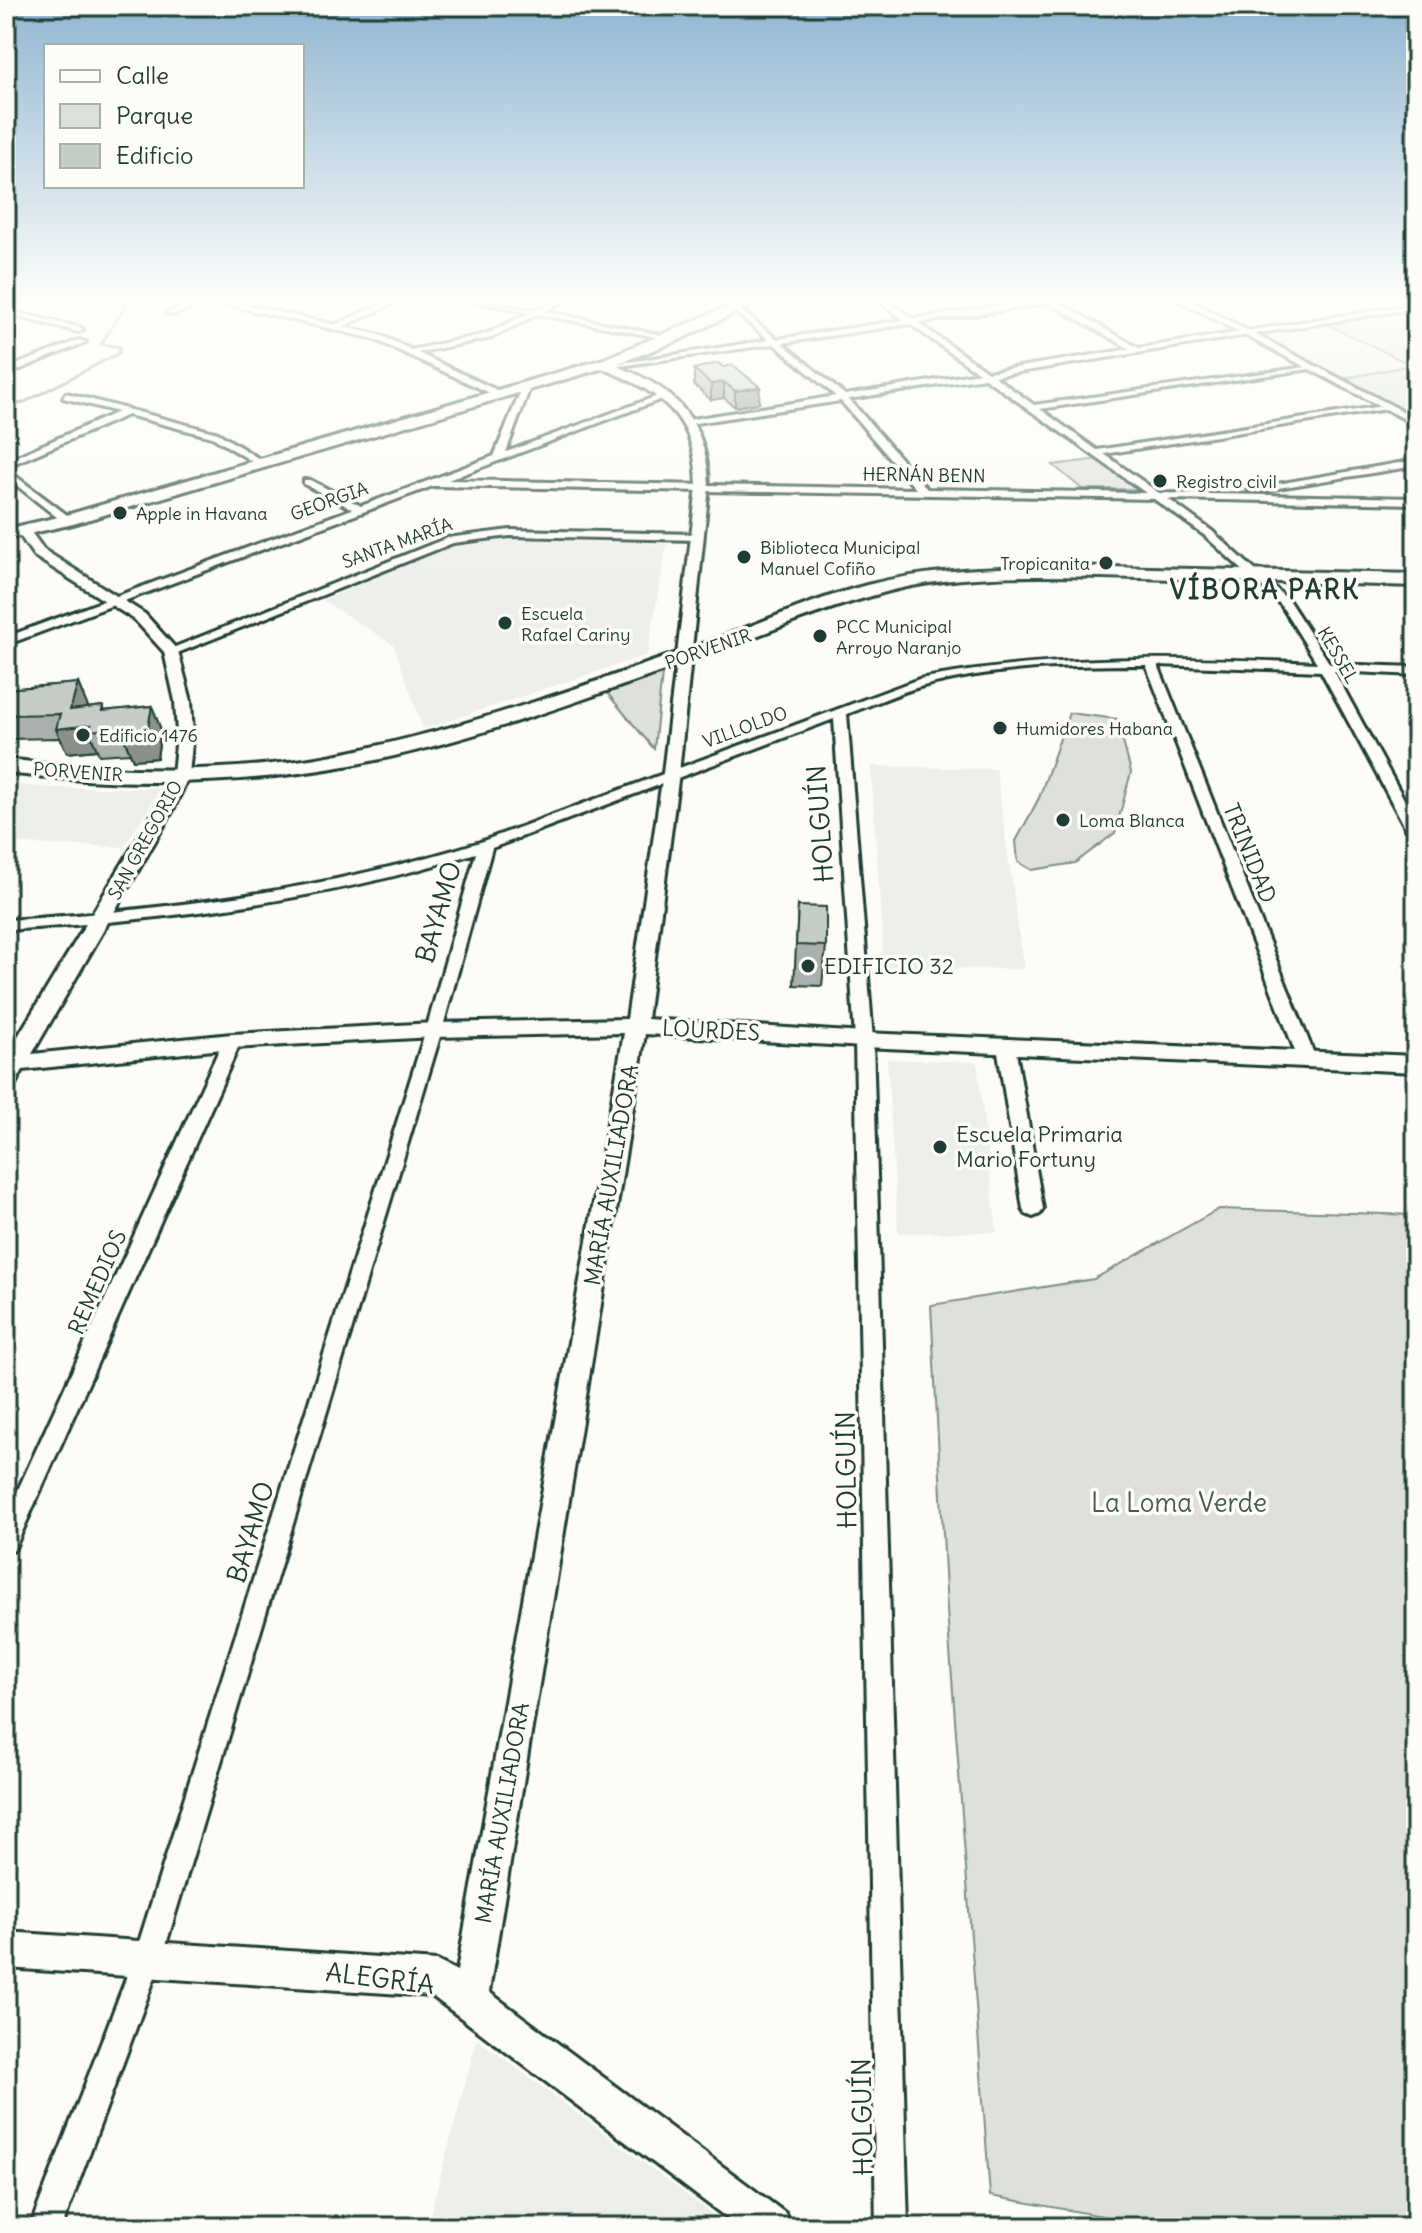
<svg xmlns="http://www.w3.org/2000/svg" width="1422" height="2233" font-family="Delius,sans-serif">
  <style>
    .built { fill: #eceee9 }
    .green { fill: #dde0db; stroke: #7e8e88; stroke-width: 2 }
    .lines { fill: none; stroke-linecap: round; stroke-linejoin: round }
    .stream { stroke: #75877f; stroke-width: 3 }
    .minor-casing { stroke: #1f3d34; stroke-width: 6 }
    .tertiary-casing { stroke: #1f3d34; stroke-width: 6 }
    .primary-casing { stroke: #1f3d34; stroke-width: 6 }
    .minor { fill: #fdfcf7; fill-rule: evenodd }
    .tertiary { fill: #fdfcf7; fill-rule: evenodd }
    .primary { fill: #fdfcf7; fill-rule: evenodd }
    .wall { fill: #aab0ab; stroke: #1f3d34; stroke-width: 2 }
    .shaded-wall { fill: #8b908b; stroke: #1f3d34; stroke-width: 2 }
    .building { fill: #c6cdc7; stroke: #1f3d34; stroke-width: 2 }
    .poi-dot { fill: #1f3d34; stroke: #fdfcf7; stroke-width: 3 }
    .labels { text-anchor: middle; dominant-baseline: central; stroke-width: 7; stroke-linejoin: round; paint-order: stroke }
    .far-street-label { font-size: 18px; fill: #1f3d34; stroke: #fdfcf7 }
    .far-poi-label { font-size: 18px; fill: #1f3d34; stroke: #fdfcf7; text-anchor: start }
    .street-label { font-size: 22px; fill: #1f3d34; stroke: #fdfcf7 }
    .poi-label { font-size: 22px; fill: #1f3d34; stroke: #fdfcf7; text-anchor: start }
    .far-district-label { font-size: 26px; font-weight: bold; letter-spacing: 2px; fill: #1f3d34; stroke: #fdfcf7 }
    .near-street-label { font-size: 26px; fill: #1f3d34; stroke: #fdfcf7 }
    .near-park-label { font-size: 26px; fill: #455e55; stroke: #fdfcf7 }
  </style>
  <rect width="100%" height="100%" fill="#fdfcf7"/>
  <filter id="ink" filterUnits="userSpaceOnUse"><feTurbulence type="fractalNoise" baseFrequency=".0125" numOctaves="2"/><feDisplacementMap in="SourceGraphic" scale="16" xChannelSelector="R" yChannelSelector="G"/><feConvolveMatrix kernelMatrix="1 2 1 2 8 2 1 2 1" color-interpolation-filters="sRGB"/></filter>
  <g filter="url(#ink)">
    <!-- built -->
    <path class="built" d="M1326,324L1414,365L1346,378L1260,335Z
      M496,539L667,544L647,655L423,729L394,645L322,600L455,544Z
      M871,766L996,769L1024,969L884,968Z
      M6,784L56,788H161L124,847L54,845L6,843Z
      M887,1059L977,1062L997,1232L898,1233Z
      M477,2039L730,2227H427Z"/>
    <!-- green -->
    <path class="green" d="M1416,310V418L1346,378L1412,365L1326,324Z
      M1099,459L1138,489H1082L1053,465Z
      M662,674L654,749L607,693Z
      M1069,713L1117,719L1131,772L1115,833L1075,863L1032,870L1018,862L1016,841L1039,798Z
      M1219,1209L1416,1215V2227H1164L990,2196L947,1610L931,1305L1094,1279Z"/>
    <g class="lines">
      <!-- stream -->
      <path class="stream" d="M6,406L23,403L119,353L120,347L101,344L130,299"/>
      <!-- minor casing -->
      <g class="minor-casing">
        <path id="minor" d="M201,299H212L174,315L167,313Z
          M392,299H403L340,328L333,326Z
          M465,299C485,299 521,312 536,309C548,307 554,299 567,299L544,311L676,338L672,340L538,314L491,338L411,354V350L486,334L529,313Z
          M876,299H885L913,319L1046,299H1068L1058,302L1139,348L1416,304V308L994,376L1034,405L1313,366L1317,368L1040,409L1097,450L1389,405L1393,408L1104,454L1159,493L1416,498V504L1168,499L1212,531L1289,601L1330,664L1416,667V675L1334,671L1416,821V838L1409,834L1321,671L1158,665L1316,1059L1313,1063L1307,1065L1298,1059L1146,665C1072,665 994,667 923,686C897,693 872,705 847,714L873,1040L908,2227H876L855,1040L834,719L492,848L442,1030L162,1958L62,2227H30L134,1958L426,1030L476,853C324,901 164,920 6,930V920C167,910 326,890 480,842L919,679C1053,654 1181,657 1317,663L1281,605L1204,535L1154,499L433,486L6,645V637L352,509L304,484V480H310L361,506L494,456L523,385L527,382L531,385L506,452L663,394L670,396L448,480L916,489L841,401L689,424L692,419L836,396L774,344L606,368L602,366L769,340L734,311L737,307L777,339L904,320ZM1049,303L1130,349L988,372L918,323ZM910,324L979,373L845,395L782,343ZM985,378L1146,493L927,489L849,399Z
          M6,310L82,328L83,330L79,332L6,314Z
          M79,340L86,342L6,375V369Z
          M66,393L218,433L266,463L258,465L212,437L128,415L6,467V461L118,412L63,398Z
          M1416,460V466L1253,492L1248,489Z
          M6,469L71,518V522H63L6,477Z
          M510,530L697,534L702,537L697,540L510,536L453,543L175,654L165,651L447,538Z
          M232,1035L241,1041L14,1550L6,1554V1516L223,1041Z
          M1006,1040L1015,1046L1043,1209L1040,1214L1033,1217L1026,1214L1023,1209L997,1046Z"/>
      </g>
      <!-- tertiary casing -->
      <g class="tertiary-casing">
        <path id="tertiary" d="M204,299H221L380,335L503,393L494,395L374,339Z
          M724,299L754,303L749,306Z
          M1176,299H1187L1416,418V425Z
          M601,361C667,381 707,414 709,486L679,773L647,1019L864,1033L1416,1056V1072L864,1047L645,1034L489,1992L785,2213L791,2227H739L432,1996L6,1968V1932L437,1961L457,1971L624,1033L434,1037L232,1048L23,1070L14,1086L6,1088V1056L155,810L173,775L177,734L175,701L164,652L135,620L34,556L17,531L28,528L44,550L145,614L178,651L191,701L193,734L189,775L173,810L32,1054L232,1034L434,1023L627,1019L663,773L697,486C696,413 660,392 597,366Z"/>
      </g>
      <!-- primary casing -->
      <g class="primary-casing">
        <path id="primary" d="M746,299H763L677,341L614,365L73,524L6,539V529L63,516L604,359Z
          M1065,566L1416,574V586C1324,583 1233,581 1141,578C1054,576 959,570 875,595C803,615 734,646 664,671C564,706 449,748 345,766C234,786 117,786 6,773V759C118,773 239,775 349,752C475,726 599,681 719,638C768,620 817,598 867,585C932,568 998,568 1065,566Z"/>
      </g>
      <!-- minor -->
      <use href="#minor" class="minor"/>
      <!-- tertiary -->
      <use href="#tertiary" class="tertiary"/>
      <!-- primary -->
      <use href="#primary" class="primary"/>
    </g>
    <!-- wall -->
    <path class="wall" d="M723,367L759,403L735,407L724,398L711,400L694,385V369Z
      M78,683L87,708L103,706L105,711L152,706L161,730L157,758L133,760L130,753L99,755L97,750L67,753L60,738L6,739V689Z
      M798,906L826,946L822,986L794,985Z"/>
    <!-- shaded-wall -->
    <path class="shaded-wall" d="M724,382V398L711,400V384Z
      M760,387L759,403L735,407V391Z
      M78,683L88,707L82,726L91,725L89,731L97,750L67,753L56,729L70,710Z
      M152,706L161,730L157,758L133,760L123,736Z"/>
    <!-- building -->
    <path class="building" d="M718,363L723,367L733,365L760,387L735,391L724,382L711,384L694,369Z
      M78,683L70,710L103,706L102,711L152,706L147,734L123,736L125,728L89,731L91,725L56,729L60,714L6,715V689Z
      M798,906L826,907V946L796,945Z"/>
  </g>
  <!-- sky -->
  <linearGradient id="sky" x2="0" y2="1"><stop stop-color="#91b6d2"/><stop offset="0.49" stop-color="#fefefb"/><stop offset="1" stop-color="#fefefb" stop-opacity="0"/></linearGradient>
  <rect width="1422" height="612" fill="url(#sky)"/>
  <!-- markers -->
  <g class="poi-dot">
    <circle cx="1160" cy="481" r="8"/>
    <circle cx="120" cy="513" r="8"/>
    <circle cx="744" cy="557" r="8"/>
    <circle cx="1106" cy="563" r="8"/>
    <circle cx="505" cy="623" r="8"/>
    <circle cx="820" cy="636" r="8"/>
    <circle cx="1000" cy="728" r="8"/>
    <circle cx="83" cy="735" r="8"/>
    <circle cx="1063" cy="820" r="8"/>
    <circle cx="808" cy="966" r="8"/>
    <circle cx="940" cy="1147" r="8"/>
  </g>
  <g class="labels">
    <!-- far-street labels -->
    <g class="far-street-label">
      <text transform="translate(924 475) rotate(1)">HERNÁN BENN</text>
      <text transform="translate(329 501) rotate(-20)">GEORGIA</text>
      <text transform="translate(397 543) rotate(-20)">SANTA MARÍA</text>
      <text transform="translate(708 649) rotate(-19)">PORVENIR</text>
      <text transform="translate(1338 655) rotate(60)">KESSEL</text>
      <text transform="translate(745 727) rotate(-20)">VILLOLDO</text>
      <text transform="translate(78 772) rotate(4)">PORVENIR</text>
      <text transform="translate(145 840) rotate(-61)">SAN GREGORIO</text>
    </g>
    <!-- far-poi labels -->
    <g class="far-poi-label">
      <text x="1176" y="481">Registro civil</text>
      <text x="136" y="513">Apple in Havana</text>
      <text x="760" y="547">Biblioteca Municipal<tspan x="760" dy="21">Manuel Cofiño</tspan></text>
      <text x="1090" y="563" text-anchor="end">Tropicanita</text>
      <text x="521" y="613">Escuela<tspan x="521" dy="21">Rafael Cariny</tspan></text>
      <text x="836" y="626">PCC Municipal<tspan x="836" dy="21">Arroyo Naranjo</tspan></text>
      <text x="1016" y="728">Humidores Habana</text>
      <text x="99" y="735">Edificio 1476</text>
      <text x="1079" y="820">Loma Blanca</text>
    </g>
    <!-- street labels -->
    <g class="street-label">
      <text transform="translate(1250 853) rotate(68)">TRINIDAD</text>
      <text transform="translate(711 1030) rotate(3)">LOURDES</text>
      <text transform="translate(611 1175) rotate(-80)">MARÍA AUXILIADORA</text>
      <text transform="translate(97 1282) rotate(-66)">REMEDIOS</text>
      <text transform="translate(502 1813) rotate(-80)">MARÍA AUXILIADORA</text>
    </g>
    <!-- poi labels -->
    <g class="poi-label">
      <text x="824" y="966">EDIFICIO 32</text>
      <text x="956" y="1134">Escuela Primaria<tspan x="956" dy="25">Mario Fortuny</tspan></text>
    </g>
    <!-- far-district labels -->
    <g class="far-district-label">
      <text x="1265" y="589">VÍBORA PARK</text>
    </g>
    <!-- near-street labels -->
    <g class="near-street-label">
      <text transform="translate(820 824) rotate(-94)">HOLGUÍN</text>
      <text transform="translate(438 912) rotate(-74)">BAYAMO</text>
      <text transform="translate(846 1470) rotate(-91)">HOLGUÍN</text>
      <text transform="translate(250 1532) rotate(-73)">BAYAMO</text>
      <text transform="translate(380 1978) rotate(7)">ALEGRÍA</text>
      <text transform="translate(862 2117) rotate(-91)">HOLGUÍN</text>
    </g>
    <!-- near-park labels -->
    <g class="near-park-label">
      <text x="1179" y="1502">La Loma Verde</text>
    </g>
  </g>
  <!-- margin -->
  <rect width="1422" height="2233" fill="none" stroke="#fdfcf7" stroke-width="32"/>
  <rect x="16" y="16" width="1390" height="2201" fill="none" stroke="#1f3d34" stroke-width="3" filter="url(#ink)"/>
  <!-- legend -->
  <rect x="44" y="44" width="260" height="144" fill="#fdfcf7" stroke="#a4b0a9" stroke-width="2"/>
  <rect x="60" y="70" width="40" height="12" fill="#fdfcf7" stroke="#a4b0a9" stroke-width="2"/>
  <text x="116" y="84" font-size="24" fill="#1f3d34">Calle</text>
  <rect x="60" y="104" width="40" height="24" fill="#dde0db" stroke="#a4b0a9" stroke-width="2"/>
  <text x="116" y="124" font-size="24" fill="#1f3d34">Parque</text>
  <rect x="60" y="144" width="40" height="24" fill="#c6cdc7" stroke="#a4b0a9" stroke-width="2"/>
  <text x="116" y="164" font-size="24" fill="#1f3d34">Edificio</text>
</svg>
